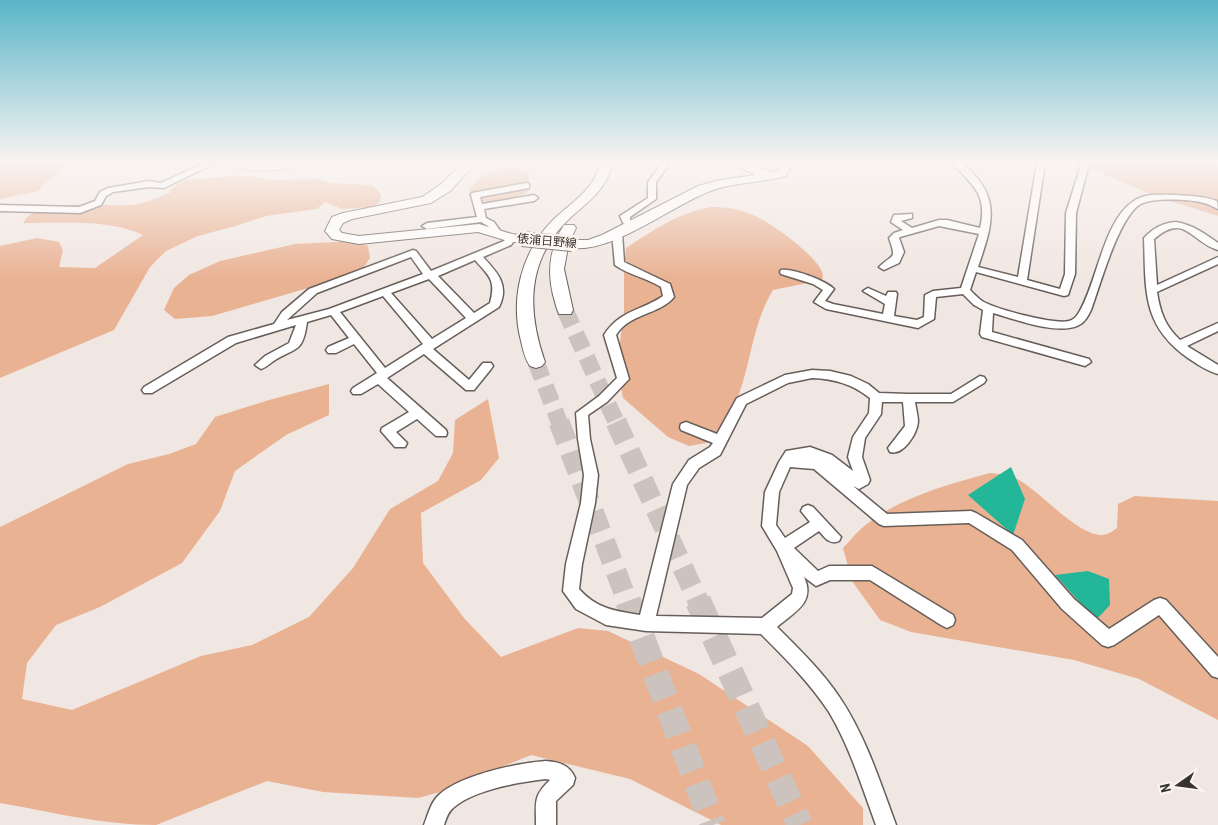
<svg xmlns="http://www.w3.org/2000/svg" width="1218" height="825" font-family="'Roboto Condensed','Noto Sans JP',sans-serif">
  <style>
    .green { fill: #e9b293 }
    .water { fill: #23b698 }
    .lines { fill: none; stroke-linecap: round; stroke-linejoin: round }
    .secondary-tunnel-far2 { stroke: #ccc3bf; stroke-width: 17; stroke-dasharray: 17 9; stroke-linecap: butt }
    .secondary-tunnel-far1 { stroke: #ccc3bf; stroke-width: 21; stroke-dasharray: 21 11; stroke-linecap: butt }
    .secondary-tunnel { stroke: #ccc3bf; stroke-width: 26; stroke-dasharray: 26 13; stroke-linecap: butt }
    .street-casing { stroke: #675e5a; stroke-width: 3 }
    .secondary-casing { stroke: #675e5a; stroke-width: 2 }
    .street { fill: #fff; fill-rule: evenodd }
    .secondary { fill: #fff; fill-rule: evenodd }
    .secondary-bridge-casing { stroke: #675e5a; stroke-width: 16; stroke-linecap: butt }
    .secondary-bridge { stroke: #fff; stroke-width: 14 }
    .labels { text-anchor: middle; dominant-baseline: central; stroke-width: 4.5; stroke-linejoin: round; paint-order: stroke }
    .far-street-label { font-size: 12px; fill: #383432; stroke: #fef5ef }
  </style>
  <rect width="100%" height="100%" fill="#f1e7e2"/>
  <!-- green -->
  <path class="green" d="M0,163H66C61,173 46,180 38,191L0,199Z
    M1078,163H1218V216L1157,197Z
    M513,168L524,170L529,173V191C509,204 490,207 468,196C472,176 495,170 513,168Z
    M229,176H253L270,180L318,179L329,183L373,185L381,195L380,201L374,207L342,209L325,202L317,209L266,216L232,227L198,236L166,251L150,267L114,330L0,378V246L37,238L59,242L63,250L59,267L95,268L143,235C109,219 60,223 23,223C39,194 109,210 138,204C149,202 161,196 172,192L168,191L185,180Z
    M711,207C726,207 740,209 753,215C770,222 817,256 822,272C823,273 823,279 822,280L773,290C752,324 751,366 736,402C730,416 719,429 712,442L689,446L668,437L623,398L617,365L624,312V269L626,248C656,229 675,214 711,207Z
    M356,241L368,246L370,258L360,273L212,316L175,319L164,310L174,288L189,275L220,261L295,244Z
    M329,384V415L286,435L235,471L220,511L182,563L100,607L56,625L27,663L22,699L72,710L201,656L252,645L309,617L353,568L390,509L438,481L453,453L455,420L488,399L499,458L481,480L421,513L423,563L464,618L501,657L578,628L608,631L699,674L808,746L863,808V825H721L630,779L531,755L440,792L418,798L323,792L267,781L156,825C104,825 51,812 0,803V527L128,464L169,454L196,444L215,417L269,400Z
    M990,473C997,474 1007,474 1013,477C1037,486 1082,543 1107,534C1110,533 1114,530 1117,528L1118,504L1135,496L1218,501V720L1139,679L1074,660L911,632L880,620L852,581L843,548C849,542 855,534 862,528C897,498 946,485 990,473Z"/>
  <!-- water -->
  <path class="water" d="M1011,467L1025,499L1013,535L968,495Z
    M1088,571L1109,579L1110,605L1096,620L1055,575Z"/>
  <g class="lines">
    <!-- secondary-tunnel-far2 -->
    <path class="secondary-tunnel-far2" d="M565,310L617,424
      M536,362L560,424"/>
    <!-- secondary-tunnel-far1 -->
    <path class="secondary-tunnel-far1" d="M559,422L628,603
      M616,422L699,603"/>
    <!-- secondary-tunnel -->
    <path class="secondary-tunnel" d="M628,601L713,825
      M698,601L800,825"/>
    <!-- street casing -->
    <g class="street-casing">
      <path id="street" d="M204,163H215L164,188L149,187L113,192L106,196L101,205L80,213L0,211V205L79,207L95,201L100,192L108,188L149,181L161,183Z
        M662,163H670L656,182V199L630,217V220L638,225L633,228L623,223L620,216L648,198V182Z
        M952,163H962C1002,196 993,223 978,267L1018,277L1037,163H1045L1027,280L1060,289L1065,274L1066,213L1081,165L1078,163L1089,164L1076,213L1075,274L1068,295L1064,296L976,272L970,290C974,294 978,298 982,301C994,309 1056,325 1069,321C1073,320 1076,317 1078,314C1097,285 1103,220 1134,201C1145,193 1162,195 1175,195C1190,196 1203,196 1217,201L1218,209C1213,207 1209,204 1204,203C1190,199 1151,197 1139,205C1118,220 1100,285 1091,310C1088,316 1085,322 1079,325C1059,336 1014,319 993,313L992,332L1089,359L1091,362L1085,366L982,337L980,334L983,310L974,305L963,294L936,297L934,319L918,328L826,309L814,302L823,290L813,284L781,274L780,272L781,270C793,268 826,281 834,289L825,301L833,304L883,314L885,304L863,291L868,288L886,296L888,292H896L897,294L894,316L917,320L924,317L925,295L933,291L961,288L979,234L939,226L900,237L899,238L904,252L899,263L884,270L879,267C893,253 897,261 889,238L894,233L903,230L891,222L894,215L912,214V218L901,221L912,228L939,220H947L980,228C988,195 973,185 952,163Z
        M526,183L529,184V188L480,197L482,204L534,195L538,198L534,201L484,209L486,218L494,222L501,232L499,234H493L488,226L481,222L427,229L422,226L427,223L477,217L471,195L472,193Z
        M1176,222C1193,225 1204,233 1218,243V250C1191,242 1185,212 1154,239L1157,285L1218,257V264L1157,292C1160,312 1165,326 1180,340L1218,323V331L1187,346L1218,365V374C1207,371 1197,364 1188,358C1141,325 1146,289 1144,238C1153,228 1163,223 1176,222Z
        M617,230L622,233L624,262L670,284L674,297C659,315 630,313 616,335L629,379L607,402L588,415L590,439L598,475L595,503L582,564L579,589C597,609 615,611 640,615L673,484L689,460L710,447L713,443L681,430L680,427L681,424L686,422L717,434L737,398L785,375L812,370L830,371L851,376L868,384L879,393L908,394H951L980,376L984,377L986,380L984,383L953,402H915C916,409 918,416 918,422C917,434 903,456 890,452L888,448L905,426L903,402H882L881,414L865,438L862,457L870,480L868,484L859,489L853,486L887,514L971,511L976,513L1022,540L1074,599L1109,629L1154,600L1160,598L1166,600L1218,657V678L1212,676L1159,615L1114,645L1108,647L1102,645L1062,609L1012,550L969,523L884,526L879,524L814,469L790,467L779,492L776,525L785,538L810,522L801,511L803,507L808,505L813,507L841,537L839,541C830,545 825,538 819,531L794,548L818,571L829,566H872L953,615L955,620L953,625L947,628L941,625L870,580H830L816,586L804,577C816,603 794,612 777,627C799,649 823,672 840,698C866,737 880,782 896,825H876C862,787 850,747 829,712C810,683 785,658 761,634L646,631L606,625L576,609L563,591L566,564L581,503L584,475L578,439L576,413L599,396L617,378L604,335C620,310 641,311 663,296L661,287C647,278 629,275 615,265L612,233ZM812,378C835,379 852,384 870,398L869,413L853,437L848,457L853,471L832,455L810,447L786,451L779,462L765,492L762,526L777,551L793,588L792,594L762,618L656,616L687,485L699,468L720,455L746,404L788,383Z
        M511,235L516,238L511,245L483,257C497,272 510,285 499,307L433,349L469,380L483,363H491L493,366L491,369L474,390H466L424,354L387,378L446,430L447,433L446,436H436L417,419L396,432L407,443L405,447H395L381,431L382,428L409,412L378,384L361,394H353L351,391L353,388L377,373L354,344L336,353H328L326,350L328,347L349,338L331,315L307,322C303,352 297,347 275,360C270,363 267,367 261,369L255,365L265,356L289,343L296,325L236,343L152,393H144L142,390L144,387L228,337L274,324L282,312L309,289L413,250L416,251L431,271L504,241L508,236ZM411,257L423,274L329,309L287,320L317,293ZM475,260C490,277 496,280 490,303L474,313L438,276ZM429,279L466,318L432,339L391,293ZM383,296L423,344L385,368L340,312Z
        M546,761C559,762 570,765 575,778L573,785L556,801V825H536C536,802 533,796 550,780L546,779C519,782 473,790 453,808C448,812 446,819 444,825H424C428,815 431,801 440,794C462,775 517,763 546,761Z"/>
    </g>
    <!-- secondary casing -->
    <g class="secondary-casing">
      <path id="secondary" d="M226,163H302C291,173 237,173 226,163Z
        M463,163H476L450,191L431,203L352,219L343,223L339,230L342,233L359,236L479,224L512,234L527,236L529,239L527,242H511L478,232L359,244L332,239L325,231L332,217L343,213L422,197L440,185Z
        M600,163H612C608,188 588,202 571,217C527,258 526,308 545,362L542,366L536,368L530,366C525,359 523,350 521,341C510,299 521,253 552,221C570,203 595,190 600,163Z
        M732,163H749L771,172L777,170L781,163H793L786,176C761,183 732,182 708,192C670,207 607,257 568,247L564,269L573,310L571,314H559C556,308 555,301 553,295C547,270 550,247 564,225H574L576,228L570,240H588L602,235L698,186L720,180L755,175Z"/>
    </g>
    <!-- street -->
    <use href="#street" class="street"/>
    <!-- secondary -->
    <use href="#secondary" class="secondary"/>
    <!-- secondary-bridge casing -->
    <g class="secondary-bridge-casing">
      <path id="secondary-bridge" d="M522,239L572,244"/>
    </g>
    <!-- secondary-bridge -->
    <use href="#secondary-bridge" class="secondary-bridge"/>
  </g>
  <!-- sky -->
  <linearGradient id="sky" x2="0" y2="1"><stop stop-color="#59b5c8"/><stop offset="0.58" stop-color="#f9f4f2"/><stop offset="1" stop-color="#f9f4f2" stop-opacity="0"/></linearGradient>
  <rect width="1218" height="279" fill="url(#sky)"/>
  <g class="labels">
    <!-- far-street labels -->
    <g class="far-street-label">
      <text transform="translate(547 241) rotate(5)">俵浦日野線</text>
    </g>
  </g>
  <!-- north arrow -->
  <g transform="translate(1178 785) rotate(256)" stroke="#fef5ef" stroke-width="4" paint-order="stroke">
  <path d="M0-4L9 19L0 12L-9 19Z" fill="#383432"/>
  <text y="-8" font-size="14" font-weight="bold" text-anchor="middle" fill="#383432">N</text>
  </g>
</svg>
